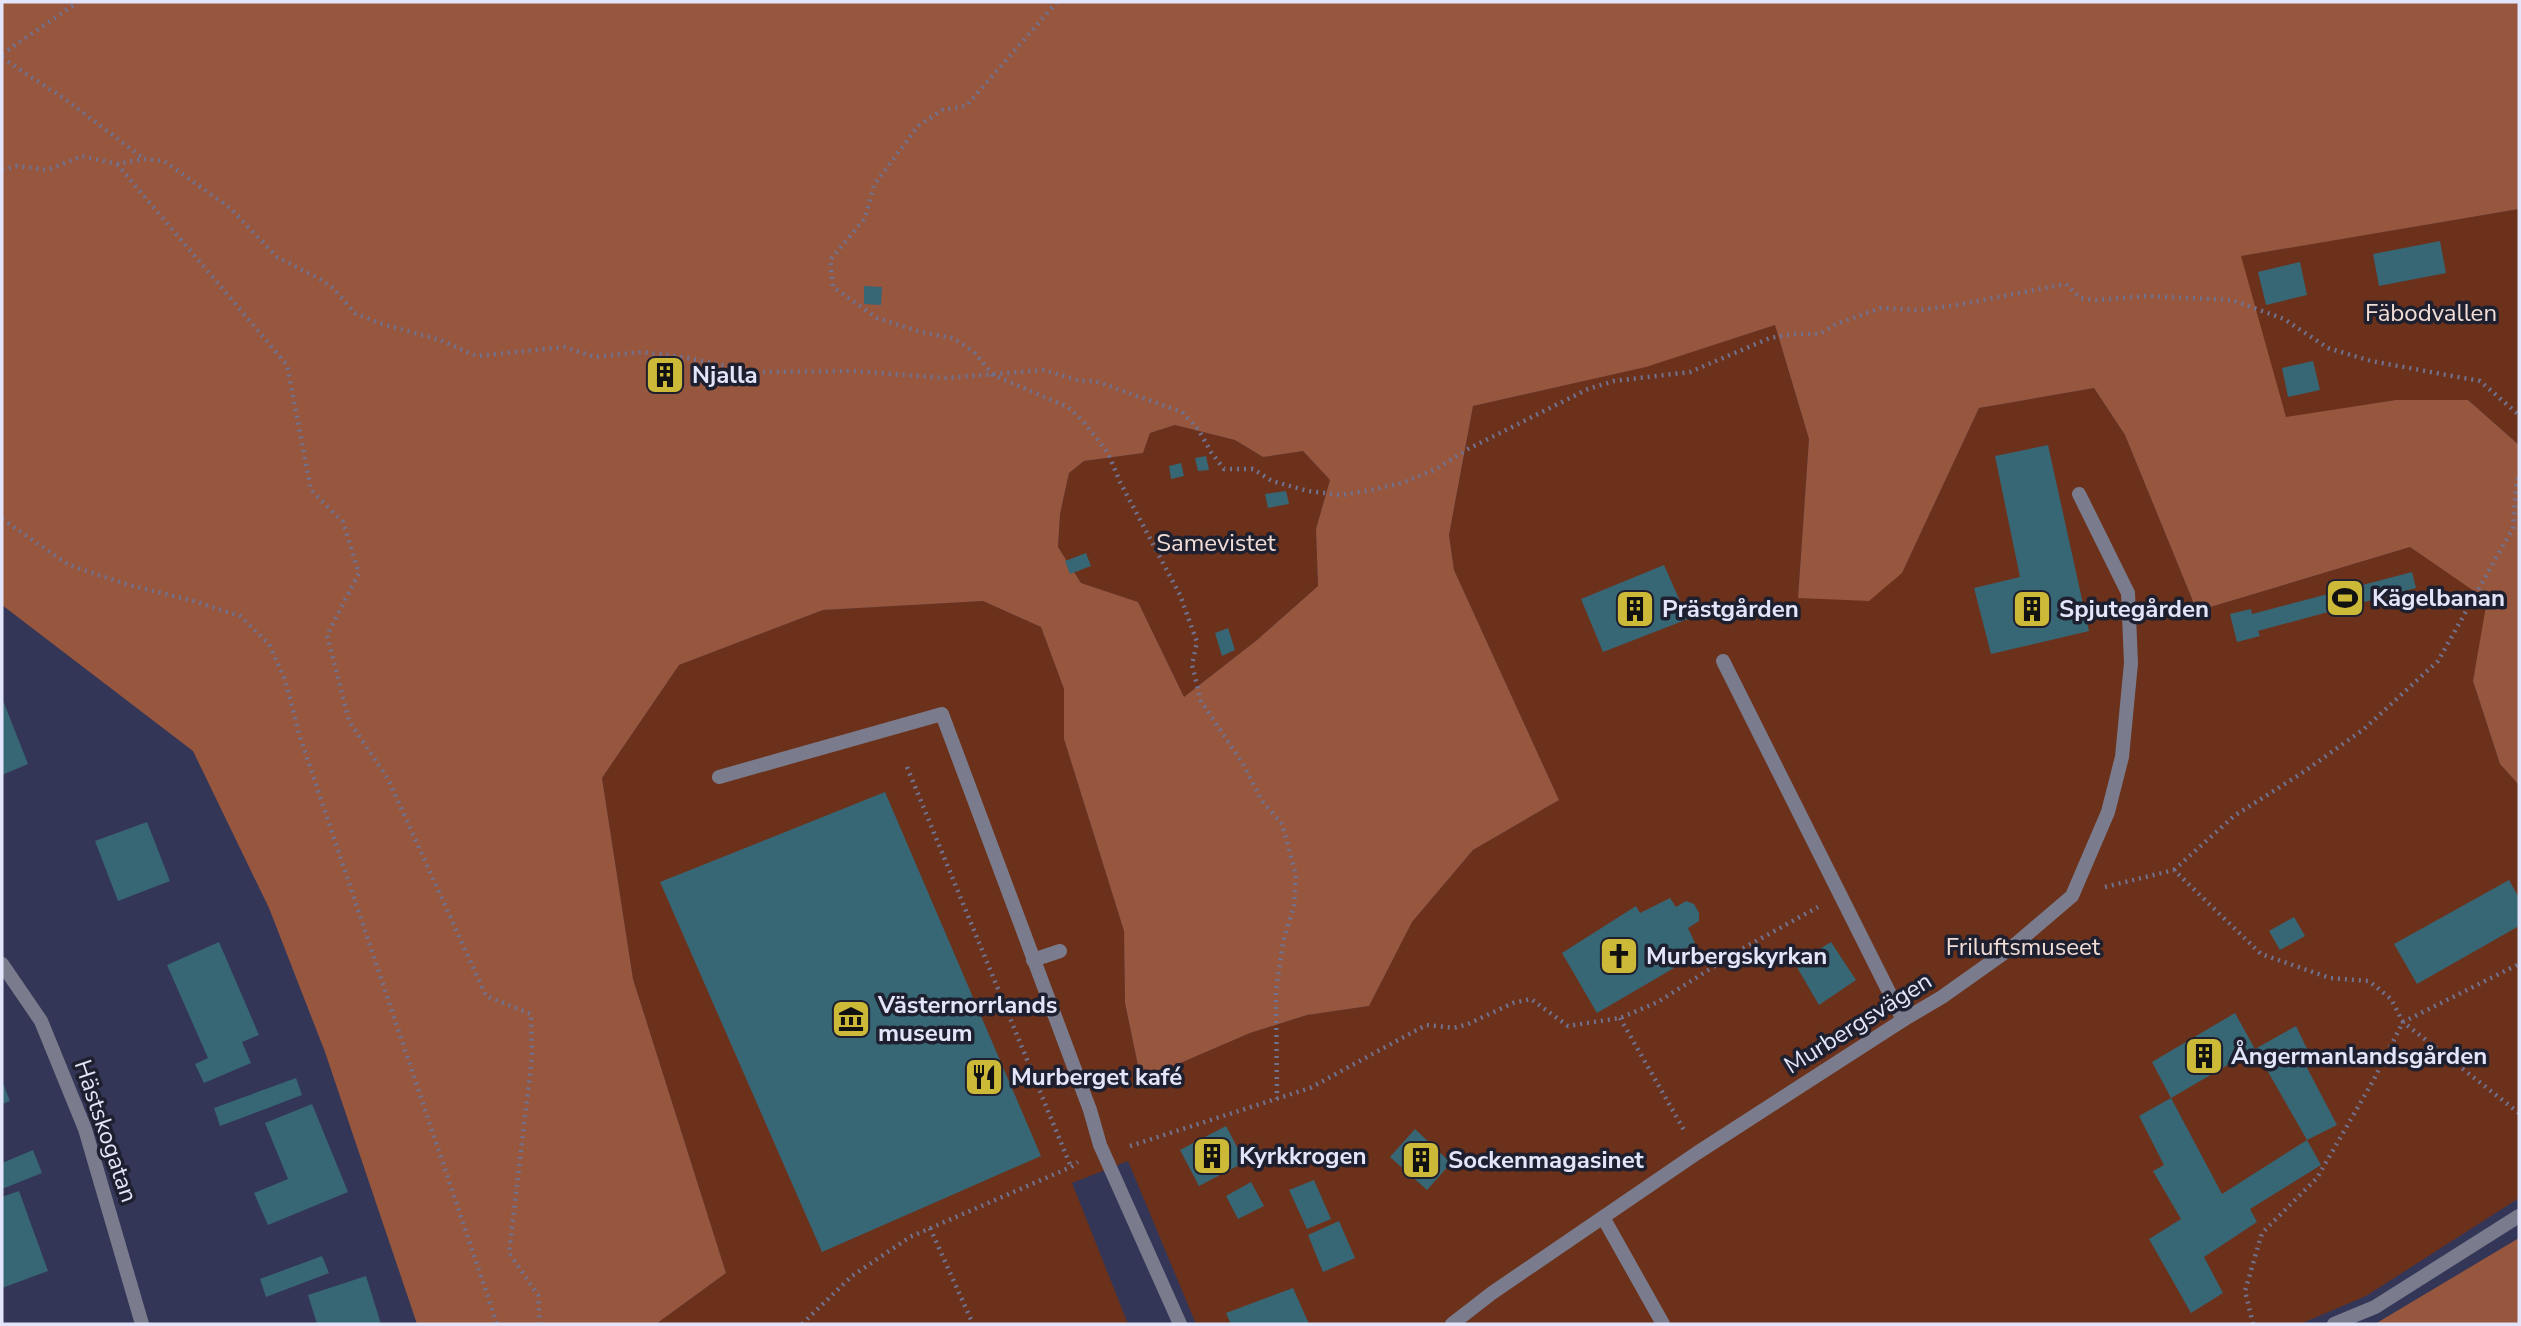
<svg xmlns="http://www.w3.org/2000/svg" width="2521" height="1326" font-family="'Nunito Sans',sans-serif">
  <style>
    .green { fill: #6c311b }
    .forest { fill: #97563e; fill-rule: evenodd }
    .building { fill: #376675 }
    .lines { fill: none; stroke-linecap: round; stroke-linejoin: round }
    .path { stroke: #70728f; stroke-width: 4.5; stroke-dasharray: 2 5; stroke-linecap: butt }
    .service { stroke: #7a7c8d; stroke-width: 14 }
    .pedestrian { stroke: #7a7c8d; stroke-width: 14 }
    .minor { stroke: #7a7c8d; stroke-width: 14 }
    .labels { text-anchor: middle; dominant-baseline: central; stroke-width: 7; stroke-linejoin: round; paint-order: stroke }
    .park-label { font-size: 24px; fill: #f2ddd6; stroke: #1e202f }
    .poi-label { font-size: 24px; font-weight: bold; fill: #e3e5fa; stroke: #1e202f; text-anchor: start }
    .street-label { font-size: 24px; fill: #e3e5fa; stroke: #1e202f }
  </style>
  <rect width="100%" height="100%" fill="#343657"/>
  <!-- green -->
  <path class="green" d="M2519,209V445L2468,400H2396L2286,418L2240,256Z
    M1775,325L1809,439L1798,598L1902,573L1979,408L2094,388L2125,435L2197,611L2410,547L2488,600L2473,681L2500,764L2519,785V1198L2366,1296L2300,1324H1196L1128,1161L1072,1183L1128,1324H656L726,1273L633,979L602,778L679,665L823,610L983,601L1041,627L1064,689V739L1124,931L1125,1003L1141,1080L1250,1033L1307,1015L1369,1006L1412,922L1473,850L1559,800L1454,570L1449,535L1473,406L1645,367Z
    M1175,425L1235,440L1263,457L1303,451L1330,480L1316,529L1318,586L1257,640L1184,697L1138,602L1081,583L1058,547L1060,514L1069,473L1084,461L1143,453L1150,433Z"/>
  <!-- forest -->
  <path class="forest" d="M2,2H2519V209L2241,256L2286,417L2396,400H2468L2519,445V785L2500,764L2473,681L2487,600L2410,547L2197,611L2125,435L2094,388L1979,408L1902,573L1869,601L1798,598L1809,439L1775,325L1646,367L1473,406L1449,535L1454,570L1559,800L1473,850L1412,922L1369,1006L1307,1015L1250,1033L1141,1080L1125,1003L1124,931L1064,739V689L1041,627L983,601L823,610L679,665L602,778L633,979L726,1273L656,1324H417L325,1052L269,908L193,751L2,605ZM1175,425L1235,440L1263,457L1303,451L1330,480L1316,529L1318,586L1257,640L1184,697L1138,602L1081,583L1058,547L1060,514L1069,473L1084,461L1143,453L1150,433Z
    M2519,1238V1324H2375Z"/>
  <!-- building -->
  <path class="building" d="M2440,241L2446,273L2379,286L2373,254Z
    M2300,262L2307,295L2266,305L2258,272Z
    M864,286L882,287L881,305L864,304Z
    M2313,361L2320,390L2288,397L2282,368Z
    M670,367L672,380L660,382L658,369Z
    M2048,445L2089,631L1991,654L1974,588L2020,577L1995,456Z
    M1206,456L1209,470L1198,471L1195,458Z
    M1181,463L1184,476L1171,479L1169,466Z
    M1286,491L1289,504L1268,508L1265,494Z
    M1086,553L1091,566L1070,574L1065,561Z
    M1664,565L1688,619L1603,652L1581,599Z
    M2412,572L2416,588L2258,631L2260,636L2237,642L2230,614L2251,609L2252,614Z
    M1228,628L1235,650L1222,656L1215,633Z
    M2,698L28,764L2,775Z
    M885,792L1041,1156L822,1252L660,882Z
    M147,822L170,881L118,901L95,841Z
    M2509,880L2519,898V926L2417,984L2394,944Z
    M1670,898L1676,907L1686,901L1694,904L1699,913V921L1688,928L1695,943L1669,959L1674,968L1597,1013L1562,953L1636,906L1640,913Z
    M2294,917L2305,936L2280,950L2269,931Z
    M219,942L259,1035L242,1042L251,1063L204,1083L195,1064L208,1058L167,965Z
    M1831,942L1856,980L1819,1005L1795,964Z
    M2235,1013L2255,1049L2171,1098L2152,1062Z
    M2296,1026L2311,1057L2304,1062L2337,1125L2307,1140L2255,1049Z
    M296,1078L302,1095L220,1126L214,1108Z
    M2,1081L10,1101L2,1104Z
    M2171,1098L2222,1194L2307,1140L2321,1165L2250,1209L2257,1222L2204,1257L2223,1293L2191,1313L2149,1239L2181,1219L2153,1171L2164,1165L2139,1116Z
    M312,1104L348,1192L268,1225L254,1193L288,1179L265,1123Z
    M1226,1126L1245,1162L1199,1186L1180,1150Z
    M1415,1129L1451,1163L1427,1190L1390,1157Z
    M33,1150L42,1173L2,1189V1163Z
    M1314,1180L1331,1219L1307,1229L1289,1190Z
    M1251,1182L1264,1206L1238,1219L1226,1196Z
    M19,1191L48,1271L2,1288V1197Z
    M1339,1221L1355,1258L1323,1272L1308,1235Z
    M322,1256L329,1273L266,1297L260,1279Z
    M366,1276L381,1324H317L308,1295Z
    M1293,1288L1309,1324H1231L1226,1313Z"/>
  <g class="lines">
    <!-- path -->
    <path class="path" d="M1057,2L966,106L942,110L918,126L874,185L865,218L830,260L833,287L877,318L921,332L953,338L974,352L993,375L1068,407L1083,421L1108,453L1120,482L1180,595L1197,642L1192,665L1201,701L1243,764L1262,801L1282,824L1296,876L1294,905L1283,942L1276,991L1277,1099
      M2,54L78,2
      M2,58L65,99L143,158
      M117,164L287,365L311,490L343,522L359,573L327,635L349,721L388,779L486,996L531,1014L532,1057L509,1253L538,1295L540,1324
      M2,170L17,166L48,170L82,156L117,164L143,159L164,161L230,208L277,257L320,279L333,288L355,313L379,323L440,340L476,356L564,347L595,357L641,352L683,357L756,372L853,371L945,378L1044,370L1080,381H1095L1182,412L1198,429L1211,452L1224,469H1253L1272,481L1308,491L1341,495L1371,490L1402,483L1436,469L1468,449L1588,389L1614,381L1690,372L1770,338L1794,334H1820L1836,324L1881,308L1919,310L1957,305L2066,284L2080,298L2096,300L2146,296L2232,300L2284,319L2328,348L2371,361L2480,381L2519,415
      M2,519L69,565L129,585L194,601L240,616L269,644L285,680L300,737L497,1324
      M907,767L1071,1167
      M2174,870L2234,816L2302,773L2364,729L2438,661L2513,528L2516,487L2519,474
      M2105,887L2174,870L2261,954L2330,978L2369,981L2391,999L2403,1022L2519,1113
      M1620,1018L1684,1130
      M1130,1146L1310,1088L1426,1025L1454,1028L1468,1024L1513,1003L1531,999L1568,1026L1620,1018L1658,1002L1740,950L1818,907
      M930,1228L973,1324
      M802,1324L852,1276L910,1237L1071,1167L1078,1162
      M2253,1324L2245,1291L2262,1233L2317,1178L2373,1081L2403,1022L2519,964"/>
    <!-- service -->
    <path class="service" d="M1723,661L1903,1020
      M719,777L942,714L1090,1110L1100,1145L1180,1324
      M1033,960L1060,951
      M2334,1324L2375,1307L2519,1216"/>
    <!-- pedestrian -->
    <path class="pedestrian" d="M1604,1219L1663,1324"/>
    <!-- minor -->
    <path class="minor" d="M2,964L41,1021L85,1129L142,1324
      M1452,1324L1492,1293L1697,1153L1903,1020L1942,997L2011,948L2072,896L2108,812L2122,757L2131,663L2128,593L2079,494"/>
  </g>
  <!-- icons -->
  <defs>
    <g id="building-square" transform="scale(2.0125)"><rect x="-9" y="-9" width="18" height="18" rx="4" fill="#ccb938" stroke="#1e202f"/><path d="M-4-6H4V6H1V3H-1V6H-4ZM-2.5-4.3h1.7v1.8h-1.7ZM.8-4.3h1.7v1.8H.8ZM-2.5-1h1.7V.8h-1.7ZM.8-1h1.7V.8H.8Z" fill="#111"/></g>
    <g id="stadium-square" transform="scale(2.0125)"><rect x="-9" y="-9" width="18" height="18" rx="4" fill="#ccb938" stroke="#1e202f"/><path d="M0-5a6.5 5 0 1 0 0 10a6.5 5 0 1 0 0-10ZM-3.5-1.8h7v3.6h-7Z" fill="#111"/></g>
    <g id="church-square" transform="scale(2.0125)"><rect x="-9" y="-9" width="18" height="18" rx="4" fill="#ccb938" stroke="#1e202f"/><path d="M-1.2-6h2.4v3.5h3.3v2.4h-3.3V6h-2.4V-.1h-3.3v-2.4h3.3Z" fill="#111"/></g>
    <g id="museum-square" transform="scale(2.0125)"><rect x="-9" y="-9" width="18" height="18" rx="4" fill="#ccb938" stroke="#1e202f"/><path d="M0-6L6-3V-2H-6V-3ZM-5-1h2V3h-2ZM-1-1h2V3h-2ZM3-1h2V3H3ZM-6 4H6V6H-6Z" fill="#111"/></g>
    <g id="restaurant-square" transform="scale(2.0125)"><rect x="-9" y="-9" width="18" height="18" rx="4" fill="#ccb938" stroke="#1e202f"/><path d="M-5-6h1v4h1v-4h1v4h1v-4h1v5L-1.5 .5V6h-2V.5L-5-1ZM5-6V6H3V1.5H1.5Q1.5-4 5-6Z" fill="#111"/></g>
  </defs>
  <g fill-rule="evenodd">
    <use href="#building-square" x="665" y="375"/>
    <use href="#stadium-square" x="2345" y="598"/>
    <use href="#building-square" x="1635" y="609"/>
    <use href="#building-square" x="2032" y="609"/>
    <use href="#church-square" x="1619" y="956"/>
    <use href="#museum-square" x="851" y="1019"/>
    <use href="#building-square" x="2204" y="1056"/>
    <use href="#restaurant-square" x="984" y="1077"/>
    <use href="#building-square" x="1212" y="1156"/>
    <use href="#building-square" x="1421" y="1160"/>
  </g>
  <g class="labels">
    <!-- park labels -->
    <g class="park-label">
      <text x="2431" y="313">Fäbodvallen</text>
      <text x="1216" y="543">Samevistet</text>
      <text x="2023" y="947">Friluftsmuseet</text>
    </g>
    <!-- poi labels -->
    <g class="poi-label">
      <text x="692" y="375">Njalla</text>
      <text x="2372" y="598">Kägelbanan</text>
      <text x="1662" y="609">Prästgården</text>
      <text x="2059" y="609">Spjutegården</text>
      <text x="1646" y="956">Murbergskyrkan</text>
      <text x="878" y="1005">Västernorrlands<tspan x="878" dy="28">museum</tspan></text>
      <text x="2231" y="1056">Ångermanlandsgården</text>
      <text x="1011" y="1077">Murberget kafé</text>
      <text x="1239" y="1156">Kyrkkrogen</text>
      <text x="1448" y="1160">Sockenmagasinet</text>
    </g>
    <!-- street labels -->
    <g class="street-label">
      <text transform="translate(1858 1023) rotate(-32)">Murbergsvägen</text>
      <text transform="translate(106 1131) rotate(71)">Hästskogatan</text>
    </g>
  </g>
  <!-- border -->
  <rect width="2521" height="1326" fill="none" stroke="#e3e5fa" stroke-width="7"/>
</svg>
